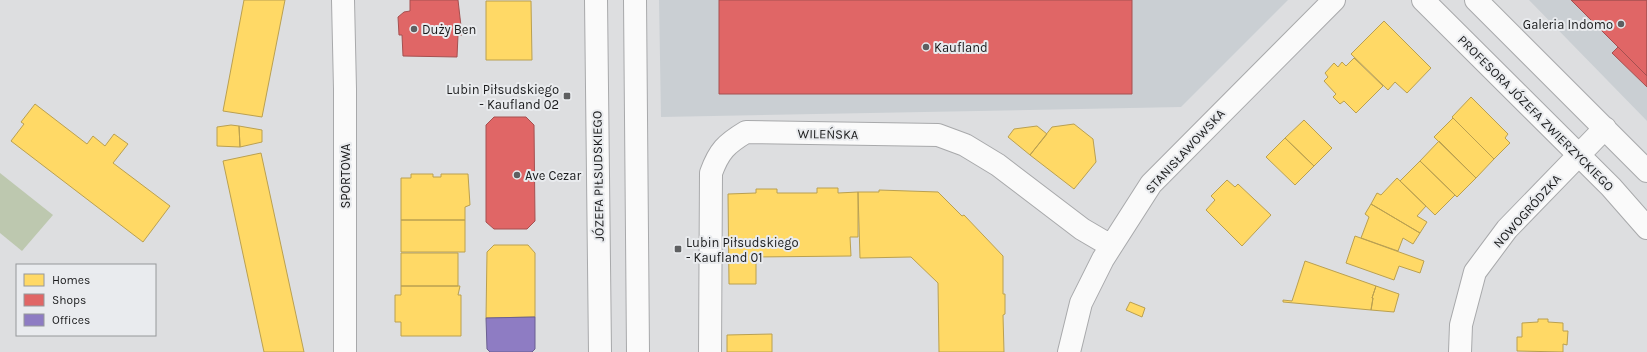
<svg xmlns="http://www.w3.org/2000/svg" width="1647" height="352" font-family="Karla,sans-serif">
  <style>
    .built { fill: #cacfd3 }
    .green { fill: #bdc8af }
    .homes { fill: #ffd966; stroke: #baa050 }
    .shops { fill: #e06666; stroke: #a55050 }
    .offices { fill: #8e7cc3; stroke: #6b5f91 }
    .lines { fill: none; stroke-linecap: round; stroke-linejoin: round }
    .minor-casing { stroke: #a8a9ab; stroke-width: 24 }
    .tertiary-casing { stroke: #a8a9ab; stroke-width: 24 }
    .minor { stroke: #fafafa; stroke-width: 22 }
    .tertiary { stroke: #fafafa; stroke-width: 22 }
    .poi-dot { fill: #5e5f61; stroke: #e9ebee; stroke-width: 1.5 }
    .labels { text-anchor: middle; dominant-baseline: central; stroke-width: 4; stroke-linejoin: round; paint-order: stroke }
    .poi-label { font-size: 13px; fill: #1a1b1c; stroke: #e9ebee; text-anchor: start }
    .street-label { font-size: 13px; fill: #1a1b1c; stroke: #e9ebee }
  </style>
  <rect width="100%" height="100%" fill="#dddee0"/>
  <!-- built -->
  <path class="built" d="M659,0H1288L1181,107L661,117Z
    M1529,0H1647V121Z"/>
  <!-- green -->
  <path class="green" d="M0,173L53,215L22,251L0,233Z"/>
  <!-- homes -->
  <path class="homes" d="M244,0H285L262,117L223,111Z
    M486,1H531L532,60H486Z
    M1384,21L1431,68L1407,93L1395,82L1388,90L1351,54Z
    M1354,58L1383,86L1356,113L1344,101L1340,104L1333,97L1336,94L1324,81L1328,77L1325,73L1334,63L1338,67L1342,62L1346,66Z
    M1471,97L1508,134L1505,138L1510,143L1494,159L1452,117Z
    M35,104L87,144L93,136L105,146L114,134L128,144L113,163L170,206L143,242L11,141L24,124L21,122Z
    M1453,118L1494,159L1476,178L1434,137Z
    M1304,120L1332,148L1314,166L1285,138Z
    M1074,124L1093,139L1096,162L1074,189L1030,155L1052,127Z
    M231,125L239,126L240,147L217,146V127Z
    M239,126L262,130V142L240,147Z
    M1037,126L1047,134L1030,155L1008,137L1014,129Z
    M1285,138L1314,166L1295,185L1266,157Z
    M1439,141L1476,178L1457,197L1420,161Z
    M261,153L304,352H264L223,161Z
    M1420,161L1455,195L1435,215L1400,181Z
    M411,174H433V177H441V174H468L470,205L465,207V220H401V178H411Z
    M1397,178L1426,206L1417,216L1427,222L1420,233L1371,204L1377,193L1381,195Z
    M1227,180L1235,187L1238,184L1271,215L1242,246L1206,210L1215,200L1211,196Z
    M817,188H838V193L858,192V237H850L851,256L756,257V284H729L728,194L756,193V189H777V193H817Z
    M879,190L938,192L962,216L964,215L1003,256V294H1005V314L1003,315L1004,352H939L938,283L911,257L860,258L858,192H879Z
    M1371,204L1420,233L1413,244L1403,238L1398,251L1361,238L1369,217L1365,214Z
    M401,220H465V252H401Z
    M1355,236L1424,261L1420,273L1399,266L1394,280L1346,263Z
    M494,245H528L535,253V317L486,318L487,252Z
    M401,253H458V286H401Z
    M1305,261L1376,286L1372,298H1373L1371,310L1283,302V300L1292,301Z
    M401,286H460L458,295H461V336H401V322H395V295H401Z
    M1376,286L1399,294L1394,312L1371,310L1373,298H1372Z
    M1130,302L1145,308L1142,317L1126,310Z
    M1538,319H1548V322L1563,323V331H1568L1567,345L1563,344V352L1517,351V337H1522V323L1538,322Z
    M772,334V352H727V335Z"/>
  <!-- shops -->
  <path class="shops" d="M410,0H458L462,35H458L457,57L403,56L402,35H399L398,17L404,12L410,11Z
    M719,0H1132V94H719Z
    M1571,0H1647V87L1612,53L1618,47Z
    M1571,0H1647V76Z
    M494,117H526L534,125L535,221L527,229H494L486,222V125Z"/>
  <!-- offices -->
  <path class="offices" d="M535,317V349L532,352H490L487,349L486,318Z"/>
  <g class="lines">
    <!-- minor casing -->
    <g class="minor-casing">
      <path id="minor" d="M343,0L345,89V352
        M1423,0L1611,187L1647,228
        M1476,0L1647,171
        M710,352L711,173C719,151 726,144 746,132L938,135L965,145L998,165L1082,229L1111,246
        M1069,352L1081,303L1103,259L1151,184L1334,0
        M1460,352L1461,325L1475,272L1507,229L1605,128"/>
    </g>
    <!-- tertiary casing -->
    <g class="tertiary-casing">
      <path id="tertiary" d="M596,0L600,352
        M635,0L638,352"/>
    </g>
    <!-- minor -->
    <use href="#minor" class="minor"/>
    <!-- tertiary -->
    <use href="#tertiary" class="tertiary"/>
  </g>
  <!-- markers -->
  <g class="poi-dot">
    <circle cx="1621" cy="24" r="4"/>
    <circle cx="414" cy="29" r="4"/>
    <circle cx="926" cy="47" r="4"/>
    <rect x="563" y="92" width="8" height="8" rx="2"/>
    <circle cx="517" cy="175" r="4"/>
    <rect x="674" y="245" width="8" height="8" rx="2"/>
  </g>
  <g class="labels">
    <!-- poi labels -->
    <g class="poi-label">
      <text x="1613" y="24" text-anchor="end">Galeria Indomo</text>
      <text x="422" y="29">Duży Ben</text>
      <text x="934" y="47">Kaufland</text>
      <text x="559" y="89" text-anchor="end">Lubin Piłsudskiego<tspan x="559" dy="15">- Kaufland 02</tspan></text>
      <text x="525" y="175">Ave Cezar</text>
      <text x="686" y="242">Lubin Piłsudskiego<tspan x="686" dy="15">- Kaufland 01</tspan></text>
    </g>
    <!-- street labels -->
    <g class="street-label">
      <text transform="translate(1536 113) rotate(45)">PROFESORA JÓZEFA ZWIERZYCKIEGO</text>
      <text transform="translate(828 134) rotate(1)">WILEŃSKA</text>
      <text transform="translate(1185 151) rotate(-47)">STANISŁAWOWSKA</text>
      <text transform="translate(345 176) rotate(-90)">SPORTOWA</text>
      <text transform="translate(598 176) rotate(-91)">JÓZEFA PIŁSUDSKIEGO</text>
      <text transform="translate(1527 211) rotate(-48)">NOWOGRÓDZKA</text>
    </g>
  </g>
  <!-- legend -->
  <rect x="16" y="264" width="140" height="72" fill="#e9ebee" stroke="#96989a"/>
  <rect x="24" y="274" width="20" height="12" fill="#ffd966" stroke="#96989a"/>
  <text x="52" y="284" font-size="12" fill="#1a1b1c">Homes</text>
  <rect x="24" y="294" width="20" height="12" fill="#e06666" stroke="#96989a"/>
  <text x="52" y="304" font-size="12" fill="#1a1b1c">Shops</text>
  <rect x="24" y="314" width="20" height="12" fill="#8e7cc3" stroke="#96989a"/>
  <text x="52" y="324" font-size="12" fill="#1a1b1c">Offices</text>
</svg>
